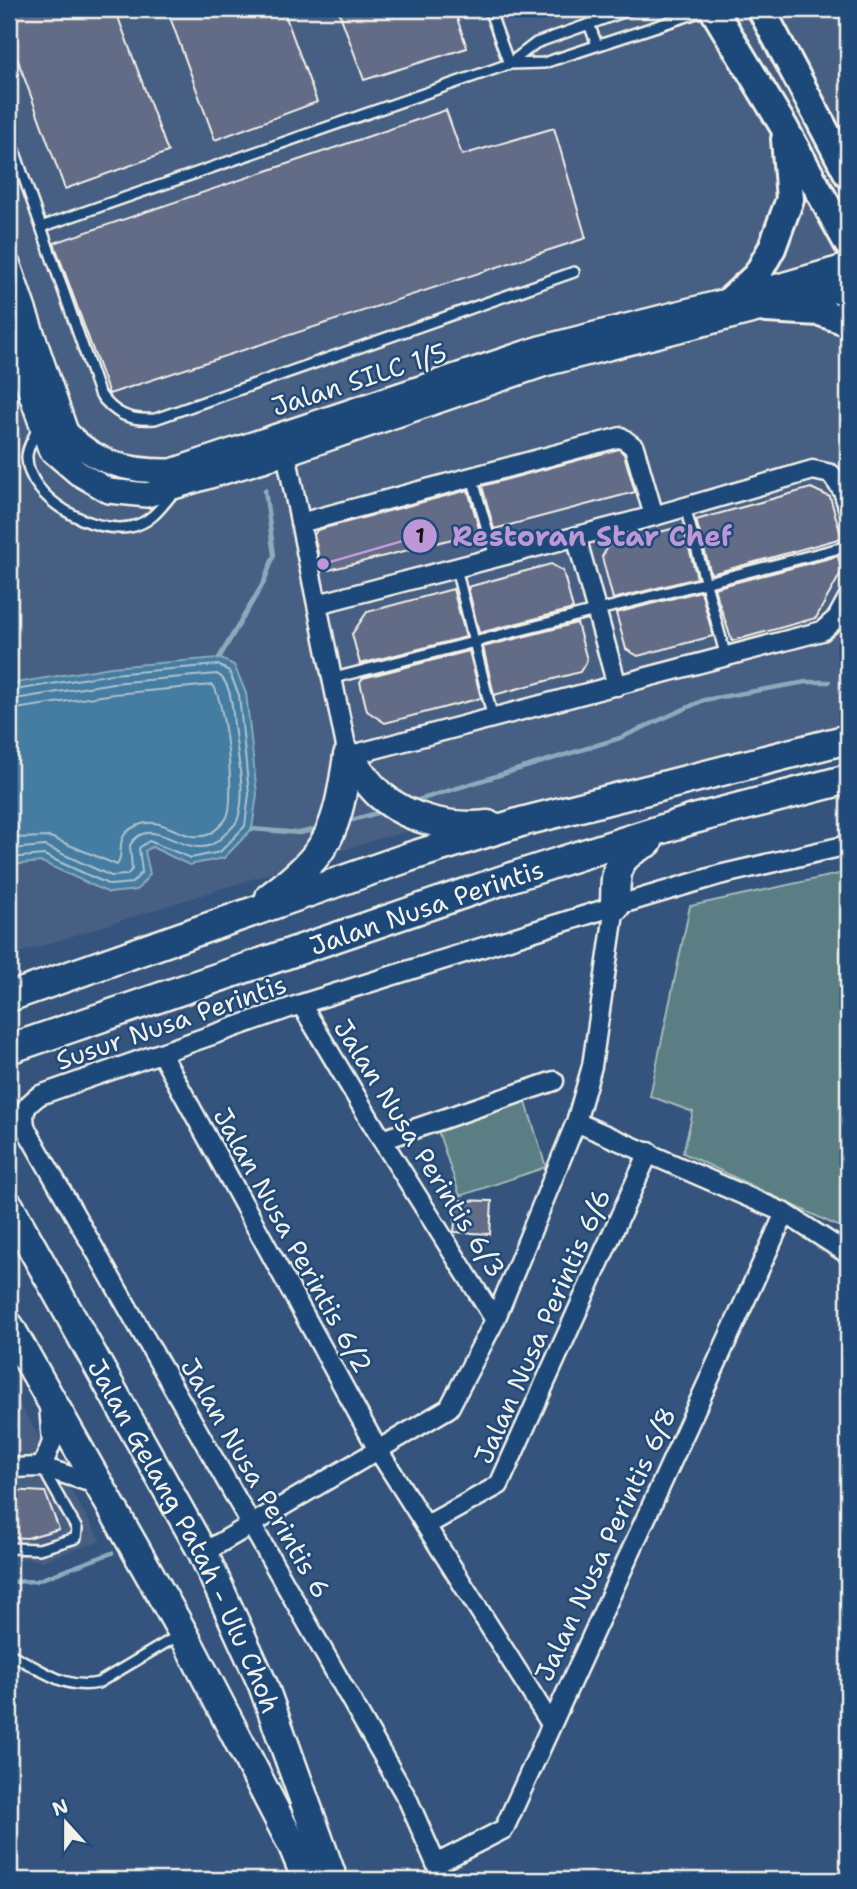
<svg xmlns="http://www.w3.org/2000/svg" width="857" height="1889" font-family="'Shantell Sans',sans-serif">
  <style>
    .built { fill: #465e83 }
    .green { fill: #5a7e83; stroke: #a7b8b6; stroke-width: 2 }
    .water { fill: #457ca1; stroke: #8babbd; stroke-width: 2 }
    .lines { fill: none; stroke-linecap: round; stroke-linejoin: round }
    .shore { stroke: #aec2cc; stroke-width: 2 }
    .stream { stroke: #8babbd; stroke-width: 4.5 }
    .building { fill: #646c87; stroke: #f4f1e8; stroke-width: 2 }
    .service-casing { stroke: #f4f1e8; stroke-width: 14 }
    .minor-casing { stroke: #f4f1e8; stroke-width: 23 }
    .tertiary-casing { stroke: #f4f1e8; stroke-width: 28 }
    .secondary-casing { stroke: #f4f1e8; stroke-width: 32 }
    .primary-casing { stroke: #f4f1e8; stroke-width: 33 }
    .service { stroke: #1f4a7a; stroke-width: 9 }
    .minor { stroke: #1f4a7a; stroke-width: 18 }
    .tertiary { stroke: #1f4a7a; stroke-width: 23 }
    .secondary { stroke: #1f4a7a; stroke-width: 26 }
    .primary { stroke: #1f4a7a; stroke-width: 28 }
    .labels { text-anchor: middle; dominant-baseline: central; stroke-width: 5; stroke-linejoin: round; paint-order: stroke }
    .street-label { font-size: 26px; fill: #f4f1e8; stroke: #1f4a7a }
    .leader { fill: none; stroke: #be98d6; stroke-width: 2.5 }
    .callout-dot { fill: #be98d6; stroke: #1f4a7a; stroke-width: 2.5 }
    .mark-label { font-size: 21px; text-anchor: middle; font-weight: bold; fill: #111 }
    .callout-label { font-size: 28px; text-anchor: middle; font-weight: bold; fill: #be98d6; stroke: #1f4a7a; stroke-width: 5; stroke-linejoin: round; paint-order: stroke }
  </style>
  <rect width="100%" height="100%" fill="#34547e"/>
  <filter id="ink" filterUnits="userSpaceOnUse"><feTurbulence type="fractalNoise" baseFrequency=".0143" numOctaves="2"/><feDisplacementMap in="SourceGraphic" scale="14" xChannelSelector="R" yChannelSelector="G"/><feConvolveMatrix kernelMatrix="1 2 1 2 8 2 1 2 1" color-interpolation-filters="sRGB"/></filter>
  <g filter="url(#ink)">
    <!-- built -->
    <path class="built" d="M9,9H848V725L378,839L9,956Z
      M9,1387L101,1541L42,1561L9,1556Z"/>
    <!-- green -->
    <path class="green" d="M848,872V1231L683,1153L693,1112L650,1096L690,906Z
      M525,1099L546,1167L460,1196L437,1128Z"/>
    <!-- water -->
    <path class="water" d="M219,658L234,665L246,693L257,794L252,829L224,858L189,865L152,847L145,851L150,874L137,890L109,893L42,862L9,865V684L111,667Z"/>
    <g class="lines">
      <!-- shore -->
      <path class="shore" d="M9,691L112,674L218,665L229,671L239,695L249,794L245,826L220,852L191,858L149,841L139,848L142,872L132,883L110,885L44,855L9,858
        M9,700L113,683L217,674C232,682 232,709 234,724C236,752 248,794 237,821C234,827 227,832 222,837C191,870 153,808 130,845L132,869L127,875L111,876L45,846L9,849
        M9,710L114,694L213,685C225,702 236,798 227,817C224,823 213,833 207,835C181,843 163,813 136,826C112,837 126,853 117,865L50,837L9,838"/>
      <!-- stream -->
      <path class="stream" d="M219,658L264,582L274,555L265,490
        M412,802L620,738L704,700L806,682H829
        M345,822L384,811
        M252,829L300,833L320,828
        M9,1582L36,1581L112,1553"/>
    </g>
    <!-- building -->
    <path class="building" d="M9,9H115L168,152L65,189L9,36Z
      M167,9H283L317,102L215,140Z
      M338,9H454L467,48L364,80Z
      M446,110L462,155L554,128L586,238L109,394L54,243Z
      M619,449L624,454L635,492L494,529L482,486Z
      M811,488L830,497L842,538L711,574L696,520Z
      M468,490L480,532L329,570L321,566L314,535L317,530Z
      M683,526L697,578L613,599L602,557L609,545Z
      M838,556L842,571L816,618L732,641L714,588Z
      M551,564L563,571L573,609L479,633L468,587Z
      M453,589L466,637L360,664L352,634L367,612Z
      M701,591L713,636L638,656L626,649L616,613Z
      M577,623L587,660L580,672L494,695L483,647Z
      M469,651L481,698L385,723L367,711L360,682L363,678Z
      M457,1200L492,1201L490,1234L454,1232Z
      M9,1490L45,1492L59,1529L27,1538L9,1537Z"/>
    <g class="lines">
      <!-- service casing -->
      <g class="service-casing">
        <path id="service" d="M489,9L509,64
          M589,24L597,45
          M510,63L536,43L632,9
          M9,135L99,393C114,414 129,421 155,419L574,272
          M41,227L509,64L544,63L709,9
          M38,427C35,436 26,449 27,458C28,499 93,534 130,527C150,523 160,509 172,494
          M472,477L495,557
          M685,507L726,657
          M456,568L493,719
          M334,678L848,546
          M9,1548L39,1549L76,1538L77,1529L43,1469
          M9,1654C39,1667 64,1691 98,1683L179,1635"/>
      </g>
      <!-- minor casing -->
      <g class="minor-casing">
        <path id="minor" d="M286,453L348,756L822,631L837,618L848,598
          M300,523L621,437L634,447L654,516
          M576,536L617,686
          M318,604L654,516L813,470L831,474L843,491L848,507
          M301,1004L382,1140L495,1320
          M162,1055L378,1450L551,1724
          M576,1122L785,1213L848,1254
          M382,1140L554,1081
          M42,1467L52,1442L49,1406
          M9,1468L42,1467L99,1485
          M427,1525L499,1485L649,1152
          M203,1553L449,1408L495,1320L576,1122L592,1066L615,906
          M436,1864L504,1829L785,1213
          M443,1880L408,1800L26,1129C21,1111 26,1105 40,1095L301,1004L615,906L719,875L848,845"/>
      </g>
      <!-- tertiary casing -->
      <g class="tertiary-casing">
        <path id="tertiary" d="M9,266L66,432C95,464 130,472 172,471L540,348L730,300L848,266
          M9,330L50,449L78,473L109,491L147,495L286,453L545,364L848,287"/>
      </g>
      <!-- secondary casing -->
      <g class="secondary-casing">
        <path id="secondary" d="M713,9L784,127L848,244
          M761,9L848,174
          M730,300L757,275L772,248L790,199L785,139
          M766,309L820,312L848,322"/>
      </g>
      <!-- primary casing -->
      <g class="primary-casing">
        <g id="primary">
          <path d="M348,756C358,769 368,784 380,795C409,820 451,829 488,825"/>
          <path d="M270,897C331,852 337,829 348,756"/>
          <path d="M615,906C616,870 613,859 648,842"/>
          <path d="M9,997L409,857L521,822L848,739"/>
          <path id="s1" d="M9,1049L515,876L694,819L848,779"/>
          <path id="s2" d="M9,1206L203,1553L263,1685L333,1880"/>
          <path d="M9,1326L183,1633L293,1846L307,1880"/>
        </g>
      </g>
      <!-- service -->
      <use href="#service" class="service"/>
      <!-- minor -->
      <use href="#minor" class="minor"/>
      <!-- tertiary -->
      <use href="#tertiary" class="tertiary"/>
      <!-- secondary -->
      <use href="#secondary" class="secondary"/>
      <!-- primary -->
      <use href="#primary" class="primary"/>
    </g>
  </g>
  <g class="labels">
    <!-- street labels -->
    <g class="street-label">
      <text transform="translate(359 379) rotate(-18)">Jalan SILC 1/5</text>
      <text stroke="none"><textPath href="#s1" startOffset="441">Jalan Nusa Perintis</textPath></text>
      <text transform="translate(171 1022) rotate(-19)">Susur Nusa Perintis</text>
      <text transform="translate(420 1148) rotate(58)">Jalan Nusa Perintis 6/3</text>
      <text transform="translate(293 1240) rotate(61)">Jalan Nusa Perintis 6/2</text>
      <text transform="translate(542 1326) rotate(-66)">Jalan Nusa Perintis 6/6</text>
      <text transform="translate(256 1478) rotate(60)">Jalan Nusa Perintis 6</text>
      <text stroke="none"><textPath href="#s2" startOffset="374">Jalan Gelang Patah - Ulu Choh</textPath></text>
      <text transform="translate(605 1544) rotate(-65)">Jalan Nusa Perintis 6/8</text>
    </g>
  </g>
  <!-- callouts -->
  <path class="leader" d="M323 564L420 536"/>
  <g class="callout-dot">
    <circle cx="323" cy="564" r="7"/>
    <circle cx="420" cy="536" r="18"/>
  </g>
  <g class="mark-label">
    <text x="420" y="543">1</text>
  </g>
  <g class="callout-label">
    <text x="592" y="546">Restoran Star Chef</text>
  </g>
  <!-- margin -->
  <rect width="857" height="1889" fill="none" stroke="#1f4a7a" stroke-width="35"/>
  <rect x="18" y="18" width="822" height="1854" fill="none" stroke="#f4f1e8" stroke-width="2.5" filter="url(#ink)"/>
  <!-- north arrow -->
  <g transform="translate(66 1823) rotate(339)" stroke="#1f4a7a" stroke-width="5" paint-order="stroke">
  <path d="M0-5L12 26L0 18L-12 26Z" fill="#f4f1e8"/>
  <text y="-10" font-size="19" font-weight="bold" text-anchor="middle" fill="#f4f1e8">N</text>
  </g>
</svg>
